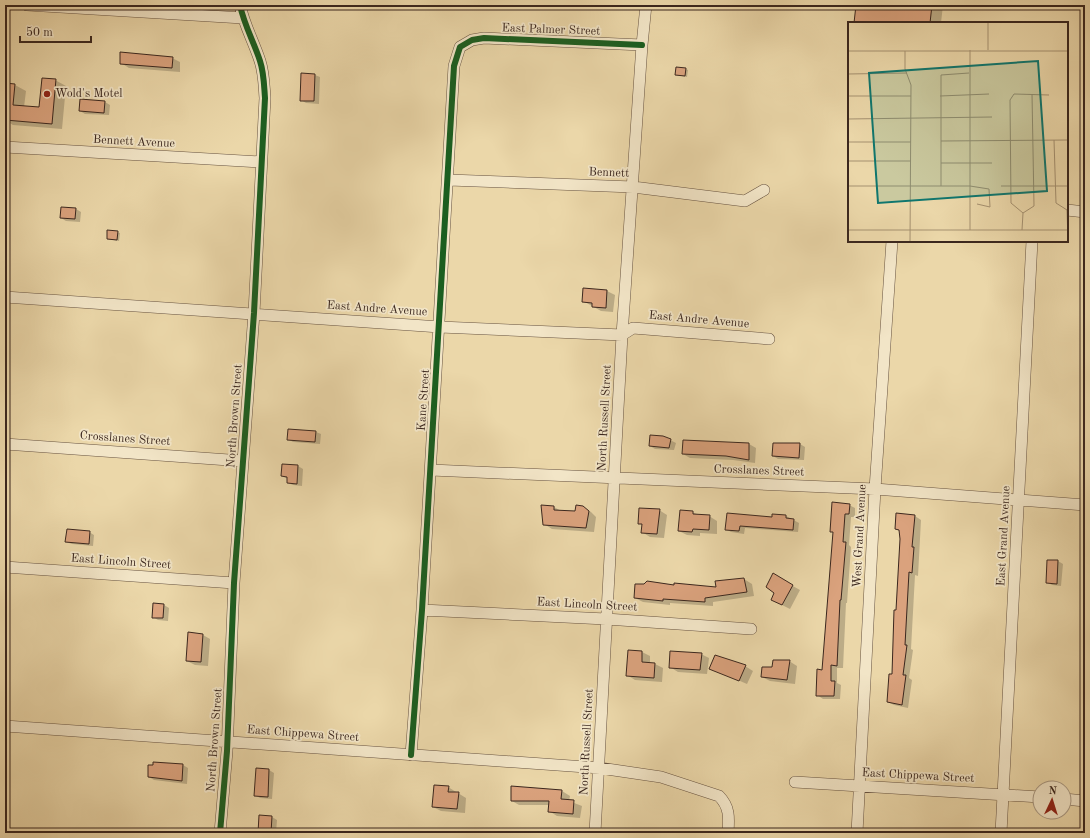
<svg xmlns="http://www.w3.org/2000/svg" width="1090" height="838" font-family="'Old Standard TT',serif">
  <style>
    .shadow { fill: #0003 }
    .building { fill: #daa27d; stroke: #3b271e }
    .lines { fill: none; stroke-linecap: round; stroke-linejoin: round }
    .street-casing { stroke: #675341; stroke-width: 12 }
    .street { stroke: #f2e5c7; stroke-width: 11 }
    .cycleway-casing { stroke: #f2e5c7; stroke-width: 8 }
    .cycleway { stroke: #1b5e20; stroke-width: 6 }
    .poi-dot { fill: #8f2418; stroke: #f2e5c7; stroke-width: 1.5 }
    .labels { text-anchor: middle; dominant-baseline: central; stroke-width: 3.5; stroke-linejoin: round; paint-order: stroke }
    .street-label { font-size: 12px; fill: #3b271e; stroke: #f2e5c7 }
    .poi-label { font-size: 12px; fill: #3b271e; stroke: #f2e5c7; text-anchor: start }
    .inset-road { fill: none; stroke: #a59171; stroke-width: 1 }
    .view { fill: #0f766e; fill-opacity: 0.15; stroke: #0f766e; stroke-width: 2 }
    .inset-edge { fill: none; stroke: #3b271e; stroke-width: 2 }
  </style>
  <rect width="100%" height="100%" fill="#ebd7a9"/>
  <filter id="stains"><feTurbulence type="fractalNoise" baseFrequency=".005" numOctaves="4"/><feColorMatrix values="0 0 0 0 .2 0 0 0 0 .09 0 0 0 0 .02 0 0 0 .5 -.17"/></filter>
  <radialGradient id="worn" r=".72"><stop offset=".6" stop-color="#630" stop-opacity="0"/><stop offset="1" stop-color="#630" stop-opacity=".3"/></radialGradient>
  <!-- shadow -->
  <path class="shadow" d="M857,5H943L941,23H855Z
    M172,58L180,62V72L129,68L121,63Z
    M686,69L688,70L687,77L676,75Z
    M315,75L320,77L319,104L306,103L301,100Z
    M55,80L66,86L62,129L13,125L5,120V84L15,85L26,91L24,107L40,108Z
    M105,102L110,105L109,115L85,114L80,111Z
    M76,209L81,212L80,222L66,221L61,218Z
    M117,232L120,233L119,241L108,239Z
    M607,291L615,295L613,312L601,311L583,301Z
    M316,432L321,434L320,444L293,442L288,439Z
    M670,440L676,443L674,450L655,449L650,446Z
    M684,441L749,444L756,448L755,463L733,460L690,458L683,454Z
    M774,444H800L805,447L804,460L778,459L773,456Z
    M298,466L303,469L302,486L293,485L288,483V479L282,476Z
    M849,505L855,508V517H851L849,545L851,547L847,603H846L843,668H837V683L841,685L840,699H823L817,695L823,671L834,533L831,531Z
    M554,507L561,511L576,512L583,507L591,512L596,517L594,532L552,529L544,524Z
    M659,510L667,515L664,538L650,537L642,532L643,525L639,523Z
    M692,512L699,515L709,516L717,521V534L700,533V536L687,535L679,531Z
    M727,514L773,518L786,516L799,523L798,532L745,528L744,534L731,532L726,529Z
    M915,516L921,520L918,576L915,575L911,649L913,650L909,678L912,680L908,708L894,705L888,702L893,675L901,539L900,531L896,528Z
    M89,532L94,535L93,546L72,544L66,542Z
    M1048,561H1058L1063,564L1061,586L1052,585L1047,582Z
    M773,575L800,590L790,609L780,604L775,592Z
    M744,579L752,584L754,596L713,602V606L670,603V605L643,602L635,598L675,586L717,588Z
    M164,605L169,608L168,621L158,620L153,617Z
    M203,635L210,639L208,666L195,665L187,661Z
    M642,652L650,656V664H655L663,668L662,682L635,680L627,675Z
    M701,654L709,658L707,674L678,672L670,667Z
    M789,661L797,666L795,684L770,681L762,677Z
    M745,666L753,671L747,684L710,668Z
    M183,765L188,768L187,784L154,780L149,777Z
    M257,769L269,770L274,773L272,799L260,798L255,795Z
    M5,781L9,783L8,792H5Z
    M448,787L466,798L465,813L441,811L433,807Z
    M562,791L570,796L569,801L582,806L580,818L557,816L549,811V805H519L512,801Z
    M272,817L277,820L276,833H259Z"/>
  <!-- building -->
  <path class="building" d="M856,5H932L930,23H854Z
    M120,52L173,57L172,68L120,64Z
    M676,67L686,68L685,76L675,75Z
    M301,73L315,74L314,101H300Z
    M42,78L56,79L52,124L5,120V83L15,84L13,105L39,107Z
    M80,99L105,101L104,113L79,111Z
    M61,207L76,208L75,219L60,218Z
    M107,230L118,231L117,240L107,239Z
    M583,288L607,290L606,308L592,307V303L582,302Z
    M288,429L316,431L315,442L287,440Z
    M650,435L663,436L671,439L669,448L649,446Z
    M683,440L749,443V460L726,456L682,454Z
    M773,443H800L799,458L772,456Z
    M282,464L298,465L297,484L287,483V477L281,476Z
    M832,502L850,504L849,514H845L843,542H846L841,600H840L837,666L831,665V681H835L834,696H816L817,669L822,670L833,532H830Z
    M541,505L554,506V510L575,511L576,505L583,506L589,511L586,528L543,525Z
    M639,508L660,509L657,534L641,533L642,524H638Z
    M680,510L693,511V514L710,515L709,530L693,529L692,532L678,531Z
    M727,513L772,517V514L786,515V518L794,519L793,530L740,526L739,531L725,530Z
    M896,513L915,515L912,547H914L912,573L909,572L905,645H907L903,675H906L902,705L887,702L889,674H892L894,610H896L900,539L899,530L895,529Z
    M67,529L90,531L89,544L65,542Z
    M1047,560H1058L1057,584L1046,583Z
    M773,573L793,585L782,605L771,600L774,593L766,587Z
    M744,578L747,592L705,598V602L663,599V601L634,598L635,584H644L647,581L674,585V583L716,587L715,581Z
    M153,603L164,604L163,618H152Z
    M188,632L203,634L201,662L186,661Z
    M628,650L642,651V662L655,663L654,678L626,676Z
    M670,651L702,653L700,670L669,668Z
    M715,655L746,665L739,681L709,669Z
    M773,660H790L787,680L761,677L762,667H772Z
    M153,762L183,764L182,781L148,777V765H153Z
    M256,768L269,769L268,797L254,796Z
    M434,785L449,786L448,792H459L457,809L432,807Z
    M511,786L562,790L561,799L574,800L573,814L548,812L549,801H511Z
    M259,815L272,816L271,833H258Z"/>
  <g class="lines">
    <!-- street casing -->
    <g class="street-casing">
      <path id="street" d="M27,5L243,18
        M5,147L261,162
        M449,180L633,187L745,201L764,190
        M1067,210L1085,212
        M5,297L440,327L622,335L633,328L769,339
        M5,444L243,461
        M431,470L875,489L1085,505
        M5,567L234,583
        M422,610L606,619L751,629
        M5,726L600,768L661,777L719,796C730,807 729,818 728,833
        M411,755L422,610L454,66L460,47L472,40L484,38L642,45
        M795,782L1040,797
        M1064,799L1085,801
        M220,833L227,751L234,583L254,313L265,98C264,85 264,73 260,61C254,42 244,25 240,5
        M595,833L622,335L642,45L646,5
        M857,833L875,489L892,241
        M1001,833L1032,241"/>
    </g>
    <!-- street -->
    <use href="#street" class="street"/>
    <!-- cycleway casing -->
    <g class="cycleway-casing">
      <path id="cycleway" d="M411,755L422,610L454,66L460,47L472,40L484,38L642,45
        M220,833L227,751L234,583L254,313L265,98C264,85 264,73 260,61C254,42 244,25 240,5"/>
    </g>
    <!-- cycleway -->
    <use href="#cycleway" class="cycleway"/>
  </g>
  <!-- markers -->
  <circle class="poi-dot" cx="47" cy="94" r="4"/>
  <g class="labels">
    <!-- street labels -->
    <g class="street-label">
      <text transform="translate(551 30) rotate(2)">East Palmer Street</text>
      <text transform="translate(134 142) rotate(3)">Bennett Avenue</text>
      <text transform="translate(609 173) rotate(2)">Bennett</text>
      <text transform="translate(377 309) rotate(4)">East Andre Avenue</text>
      <text transform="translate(699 320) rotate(5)">East Andre Avenue</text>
      <text transform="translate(424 400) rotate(-86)">Kane Street</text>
      <text transform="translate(235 416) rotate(-86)">North Brown Street</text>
      <text transform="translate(605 418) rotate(-87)">North Russell Street</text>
      <text transform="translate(125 439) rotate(4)">Crosslanes Street</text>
      <text transform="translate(759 471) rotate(2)">Crosslanes Street</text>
      <text transform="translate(860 536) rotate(-87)">West Grand Avenue</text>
      <text transform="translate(1004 536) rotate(-87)">East Grand Avenue</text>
      <text transform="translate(121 562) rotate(4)">East Lincoln Street</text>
      <text transform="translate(587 605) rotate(3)">East Lincoln Street</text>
      <text transform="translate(303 734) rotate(4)">East Chippewa Street</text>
      <text transform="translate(215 740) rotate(-86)">North Brown Street</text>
      <text transform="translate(587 742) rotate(-87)">North Russell Street</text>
      <text transform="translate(918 776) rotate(3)">East Chippewa Street</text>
    </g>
    <!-- poi labels -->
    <g class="poi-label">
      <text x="55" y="94">Wold's Motel</text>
    </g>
  </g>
  <!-- overview -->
  <g transform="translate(848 22)">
    <rect width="220" height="220" fill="#ebd7a9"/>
    <path class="inset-road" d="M140,0V28M122,28V208M0,29H220M57,29V47L63,63L62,220M0,52L59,51M0,74H63M92,74L141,72M0,97L144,95M206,118L208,181L219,188M93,119L220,118M0,120H63M0,139H63M93,141H144M0,164H122L141,167L142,185L129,182M93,164V53L121,51M153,164H220M219,188L220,220M175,191L163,181L162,78L166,72L201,73M175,191L186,184L184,72M0,208H220M174,208L175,191"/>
    <path class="view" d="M190,39L199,169L30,181L21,51Z"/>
    <rect width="220" height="220" class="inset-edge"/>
  </g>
  <!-- margin -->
  <rect width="1090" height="838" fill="none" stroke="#ebd7a9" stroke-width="20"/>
  <rect x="6" y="6" width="1078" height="826" fill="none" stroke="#3b271e" stroke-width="2"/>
  <rect x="10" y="10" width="1070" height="818" fill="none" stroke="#3b271e"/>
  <!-- north arrow -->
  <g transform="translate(1052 800) rotate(4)"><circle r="19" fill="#f2e5c7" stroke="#a99983"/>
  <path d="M0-3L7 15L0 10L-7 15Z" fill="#8f2418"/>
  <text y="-6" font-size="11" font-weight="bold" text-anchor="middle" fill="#3b271e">N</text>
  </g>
  <!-- scale -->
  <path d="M20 36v6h71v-6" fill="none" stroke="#3b271e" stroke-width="2"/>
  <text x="26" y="36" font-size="12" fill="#3b271e" stroke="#f2e5c7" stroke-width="3" paint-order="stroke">50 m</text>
  <rect width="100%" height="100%" filter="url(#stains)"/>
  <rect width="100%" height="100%" fill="url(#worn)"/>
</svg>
